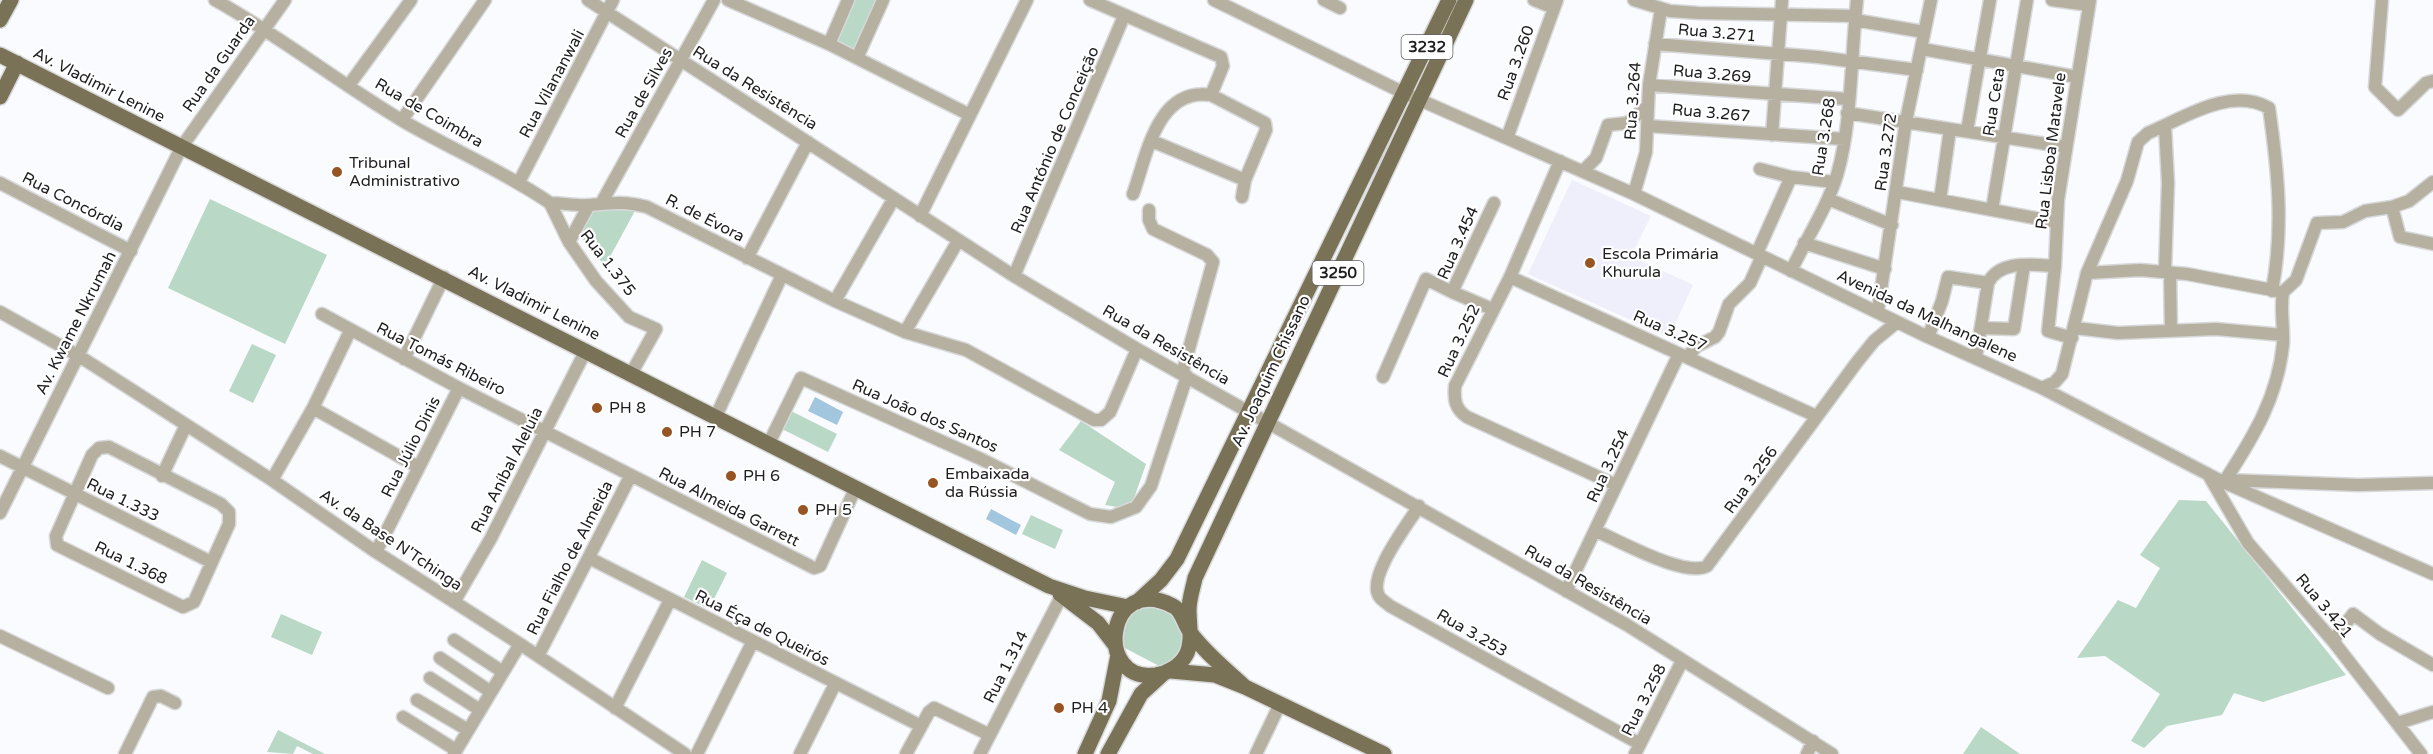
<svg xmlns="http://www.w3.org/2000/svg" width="2433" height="754" font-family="'Varela Round',sans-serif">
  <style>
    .built { fill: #eeeffa }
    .green { fill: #b9d8c5 }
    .water { fill: #a2c6dd }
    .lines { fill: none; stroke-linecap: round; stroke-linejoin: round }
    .minor-casing { stroke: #d7d8da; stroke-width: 15 }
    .major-casing { stroke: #d7d8da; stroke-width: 18 }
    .minor { stroke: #b5b0a0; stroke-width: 12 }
    .major { stroke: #7a7256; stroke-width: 15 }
    .poi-dot { fill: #975523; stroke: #fff; stroke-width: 2 }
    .labels { text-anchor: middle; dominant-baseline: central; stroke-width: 4.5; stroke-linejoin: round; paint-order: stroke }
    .shield { fill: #fff; stroke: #626263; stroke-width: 1.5 }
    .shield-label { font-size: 15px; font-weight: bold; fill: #1e1e20 }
    .street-label { font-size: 16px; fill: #1e1e20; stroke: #fff }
    .poi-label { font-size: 16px; fill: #1e1e20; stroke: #fff; text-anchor: start }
  </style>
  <rect width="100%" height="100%" fill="#fafbfe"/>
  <!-- built -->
  <path class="built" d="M1572,180L1651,216L1631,256L1693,285L1669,337L1528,274Z"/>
  <!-- green -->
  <path class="green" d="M848,0H882L857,58L829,44Z
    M210,199L327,255L285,344L168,288Z
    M590,208L636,209L605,266L576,231Z
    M252,344L276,355L253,403L229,391Z
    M791,411L837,434L828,452L782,429Z
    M1081,421L1146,464L1133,501L1123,508L1105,505L1115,482L1059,450Z
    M2179,500L2206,501L2346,675L2263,702L2234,693L2222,715L2167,726L2144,748L2131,741L2160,694L2105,656L2077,658L2118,600L2136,608L2160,568L2140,555Z
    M1031,515L1063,530L1055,549L1022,534Z
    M702,560L727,573L709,609L684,597Z
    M1152,602L1180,618L1191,646L1163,668L1121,646L1119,611Z
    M281,614L322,632L312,655L271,637Z
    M1981,727L2020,754H1963Z
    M278,730L325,754H313L297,746L293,754L267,752Z"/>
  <!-- water -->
  <path class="water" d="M815,397L843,412L837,425L808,411Z
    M991,509L1021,525L1016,535L986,519Z"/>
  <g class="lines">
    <!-- minor casing -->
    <g class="minor-casing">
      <path id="minor" d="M215,0C280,36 339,83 403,121C451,149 503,171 550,203
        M588,0L1014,276L1137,349L1627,625L1832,754
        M728,0L829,44L970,115
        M1090,0L1221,57L1223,66L1211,95
        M1214,0L1404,93L1634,194L1928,337L2042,388L2223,482L2433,574
        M1324,0L1340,8
        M1534,0L1554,8
        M1634,0L1670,11L1699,13L1855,16
        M2052,0L2089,5
        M2382,0L2375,87L2398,110L2426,83L2433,81
        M1855,20L1924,32
        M829,44L848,0
        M1655,44L1818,57L1917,70
        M1922,49L2077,77
        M857,58L883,0
        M349,85L411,0
        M1649,85L1847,99
        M1847,113L2066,147
        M402,120L485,0
        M1648,126L1844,139
        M1967,131L1990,0
        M1772,135L1782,0
        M1507,138L1557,0
        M1152,141L1245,180
        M1560,161L1510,277L1455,386C1454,400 1455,409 1467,417L1616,485
        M1760,169L1791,177L1834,182
        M1583,171L1596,158L1608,125L1627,123L1648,106
        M519,182L613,0
        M0,183L131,251
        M1897,192L2056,222
        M1133,194C1147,155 1157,87 1211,95L1265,123L1266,130L1245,180L1242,197
        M1634,194L1646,152L1649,85L1661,9
        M1828,199L1892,225
        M1940,200L1950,129
        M602,202L714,0
        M550,203C563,203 577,206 589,205C610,203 626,201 647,207L835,301L905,332L966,350L1094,420H1101L1110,412L1137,349
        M550,203L569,242L596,281L629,317L656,329L631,374
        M2392,207L2400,237L2433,244
        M1149,210V220L1153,229L1207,255L1213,262L1182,374
        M1992,210L2027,0
        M920,216L1027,0
        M569,242L589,205
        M1804,243L1885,269
        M1757,253L1791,177
        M747,258L808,142
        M1791,271C1806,239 1827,208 1837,175C1852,124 1851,54 1857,0
        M2165,271L2168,183L2165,126
        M2170,272L2171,331
        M2087,273L2140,270L2187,274L2283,292L2296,280L2317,223L2343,222L2365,211L2392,207L2409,201L2433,182
        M1014,276L1124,16
        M1510,277L1816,416
        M835,301L894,198
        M1492,309L1452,292L1494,203
        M1878,310L1906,121L1931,0
        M0,312L79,356L272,480L376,552L520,644L685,754
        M322,314L459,388L814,568L820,566L856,487
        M1981,328L2014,329L2024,265
        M2075,328L2118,333L2216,329L2283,335
        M905,332L958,241
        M1928,337L1942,301L1948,277L1988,283
        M2072,338L2048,331L2055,266L2058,200L2090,0
        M1687,357L1697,346L1715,337L1719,332L1729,304L1750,283L1762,256
        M1976,357L1988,283C2000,259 2033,265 2055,266
        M404,359L444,277
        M1383,377L1426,279L1452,292
        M2042,388L2055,382L2062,374L2087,273L2127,181L2138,142L2148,133C2184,118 2230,86 2269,108C2278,171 2284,228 2272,291
        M313,408L418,467
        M716,416L782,275
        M769,443L801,378L981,459L1090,514L1111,517L1136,507L1151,486L1187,376
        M109,447L221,504L229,512V524L194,602L183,607L57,545L56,536L92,455L99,448Z
        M0,456L211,562
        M2208,474L2248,543L2333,641L2421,754
        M162,476L186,425
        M2226,479C2254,436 2278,396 2283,344C2284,326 2280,310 2283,292
        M272,480L313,408L350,331
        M2225,480L2358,485L2433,483
        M1419,506C1408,524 1367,576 1379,596C1381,600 1387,603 1390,606L1640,744
        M0,513L181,148L285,0
        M1596,531C1620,541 1685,578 1707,566L1857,362L1874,341L1897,322
        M376,552L459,388
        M589,558L921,726
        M1566,591L1679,354
        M454,602L491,538L586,350
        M0,636L108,688
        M454,640L503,672
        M2333,641L2353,614L2380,634L2433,665
        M538,656L631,475
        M440,658L491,692
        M430,678L480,710
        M417,700L468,730
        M615,708L670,600
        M403,717L456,750
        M2398,723L2433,712
        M125,754L153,697L161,696L175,703
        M454,754L520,644
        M697,754L752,643
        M800,754L835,684
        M906,754L929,712L934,708L990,735
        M980,754L1062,595
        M1256,754L1280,704
        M1635,754L1682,661
        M1807,754L1813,741"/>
    </g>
    <!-- major casing -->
    <g class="major-casing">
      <path id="major" d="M0,20L11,0
        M0,55C351,230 699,410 1049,586L1085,598L1128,607
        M0,97L17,63
        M1060,594L1098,623L1115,645
        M1137,602L1161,580L1177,559L1449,0
        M1171,671L1215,675L1245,687L1384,754
        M1245,687C1227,670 1205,653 1190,632C1184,624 1182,610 1173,606C1106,571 1093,684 1156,675C1168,673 1180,666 1186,655C1193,642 1189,624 1189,610C1189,599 1193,588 1195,578L1466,0
        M1085,754L1109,701L1118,655
        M1108,754L1141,694L1164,673"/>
    </g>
    <!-- minor -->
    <use href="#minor" class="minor"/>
    <!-- major -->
    <use href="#major" class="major"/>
  </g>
  <!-- markers -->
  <g class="poi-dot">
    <circle cx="337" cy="172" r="6"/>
    <circle cx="1590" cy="263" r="6"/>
    <circle cx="597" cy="408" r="6"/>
    <circle cx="667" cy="432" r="6"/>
    <circle cx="731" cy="476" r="6"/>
    <circle cx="933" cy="483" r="6"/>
    <circle cx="803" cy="510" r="6"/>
    <circle cx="1059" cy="708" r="6"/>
  </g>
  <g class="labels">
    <!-- shield labels -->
    <g class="shield">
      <rect x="1401.5" y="35" width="51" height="24" rx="4.5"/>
      <rect x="1312.5" y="261" width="51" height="24" rx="4.5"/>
    </g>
    <g class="shield-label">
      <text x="1427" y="47">3232</text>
      <text x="1338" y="273">3250</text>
    </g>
    <!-- street labels -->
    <g class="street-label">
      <text transform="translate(1717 33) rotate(5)">Rua 3.271</text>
      <text transform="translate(1516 63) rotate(-70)">Rua 3.260</text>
      <text transform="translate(219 64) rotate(-55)">Rua da Guarda</text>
      <text transform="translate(1712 74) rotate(5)">Rua 3.269</text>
      <text transform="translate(552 84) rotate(-62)">Rua Vilananwali</text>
      <text transform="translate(99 85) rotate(27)">Av. Vladimir Lenine</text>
      <text transform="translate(755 88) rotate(32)">Rua da Resistência</text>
      <text transform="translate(644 93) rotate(-61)">Rua de Silves</text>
      <text transform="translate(1633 101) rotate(-86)">Rua 3.264</text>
      <text transform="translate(1994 102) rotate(-81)">Rua Ceta</text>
      <text transform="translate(429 113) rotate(30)">Rua de Coimbra</text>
      <text transform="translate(1711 113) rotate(5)">Rua 3.267</text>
      <text transform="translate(1824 137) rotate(-81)">Rua 3.268</text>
      <text transform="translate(1055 140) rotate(-67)">Rua António de Conceição</text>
      <text transform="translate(2051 151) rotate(-83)">Rua Lisboa Matavele</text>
      <text transform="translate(1886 152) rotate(-82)">Rua 3.272</text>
      <text transform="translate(73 202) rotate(27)">Rua Concórdia</text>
      <text transform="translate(705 218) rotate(27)">R. de Évora</text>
      <text transform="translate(1458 243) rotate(-66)">Rua 3.454</text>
      <text transform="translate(608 263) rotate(52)">Rua 1.375</text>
      <text transform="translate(534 303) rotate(27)">Av. Vladimir Lenine</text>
      <text transform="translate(1927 316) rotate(25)">Avenida da Malhangalene</text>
      <text transform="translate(76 323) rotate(-63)">Av. Kwame Nkrumah</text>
      <text transform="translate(1670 331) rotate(24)">Rua 3.257</text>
      <text transform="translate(1459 341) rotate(-65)">Rua 3.252</text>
      <text transform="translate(1166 345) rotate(30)">Rua da Resistência</text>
      <text transform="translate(441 359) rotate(27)">Rua Tomás Ribeiro</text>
      <text transform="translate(1271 371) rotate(-65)">Av. Joaquim Chissano</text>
      <text transform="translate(925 416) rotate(24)">Rua João dos Santos</text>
      <text transform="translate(411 447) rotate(-63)">Rua Júlio Dinis</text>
      <text transform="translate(1608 466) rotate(-65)">Rua 3.254</text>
      <text transform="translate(507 470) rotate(-63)">Rua Aníbal Aleluia</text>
      <text transform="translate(1751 480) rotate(-54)">Rua 3.256</text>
      <text transform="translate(123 500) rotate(26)">Rua 1.333</text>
      <text transform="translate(729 507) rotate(27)">Rua Almeida Garrett</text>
      <text transform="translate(391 540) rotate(34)">Av. da Base N'Tchinga</text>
      <text transform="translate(570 558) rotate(-63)">Rua Fialho de Almeida</text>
      <text transform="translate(131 563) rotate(26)">Rua 1.368</text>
      <text transform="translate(1588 585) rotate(30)">Rua da Resistência</text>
      <text transform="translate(2324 606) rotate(50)">Rua 3.421</text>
      <text transform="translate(762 628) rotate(27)">Rua Éça de Queirós</text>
      <text transform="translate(1472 633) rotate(30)">Rua 3.253</text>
      <text transform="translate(1006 667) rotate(-63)">Rua 1.314</text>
      <text transform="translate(1644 700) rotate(-63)">Rua 3.258</text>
    </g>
    <!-- poi labels -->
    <g class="poi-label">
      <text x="349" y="163">Tribunal<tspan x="349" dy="18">Administrativo</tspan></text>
      <text x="1602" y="254">Escola Primária<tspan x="1602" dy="18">Khurula</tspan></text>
      <text x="609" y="408">PH 8</text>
      <text x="679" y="432">PH 7</text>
      <text x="945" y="474">Embaixada<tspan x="945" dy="18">da Rússia</tspan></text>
      <text x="743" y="476">PH 6</text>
      <text x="815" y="510">PH 5</text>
      <text x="1071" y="708">PH 4</text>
    </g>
  </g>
</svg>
